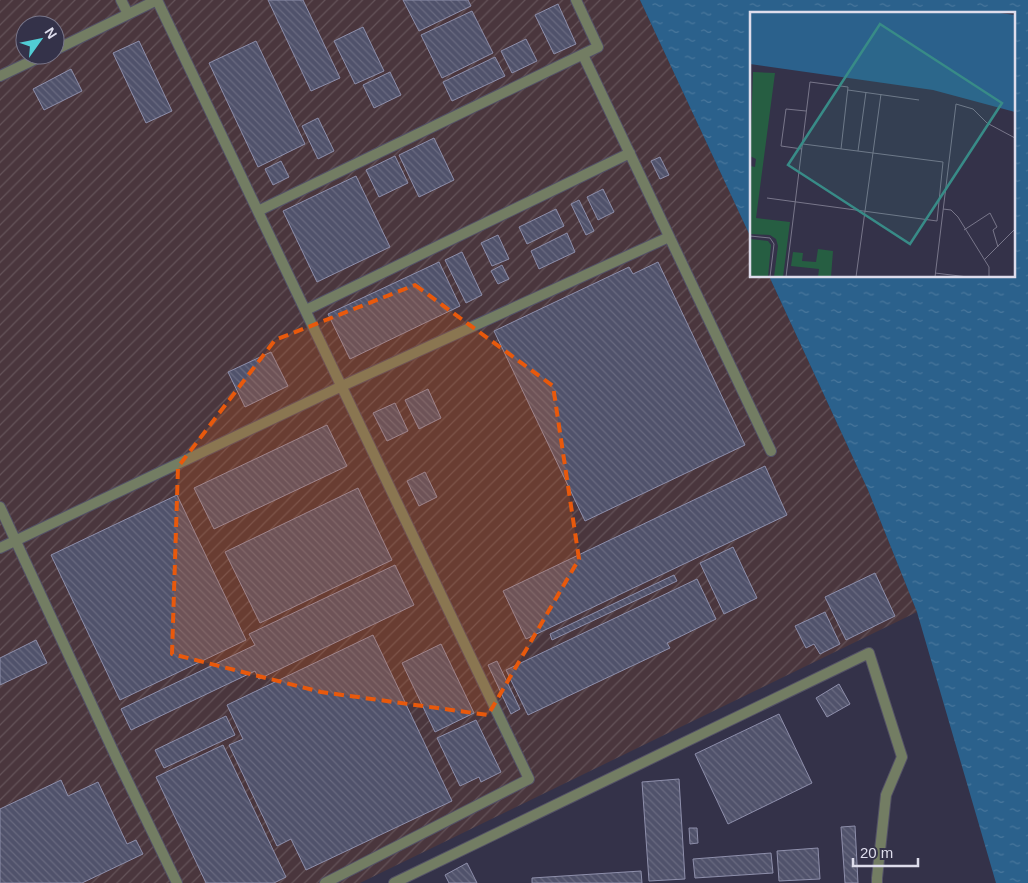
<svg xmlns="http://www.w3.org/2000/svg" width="1028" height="883" font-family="Arial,sans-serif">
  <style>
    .industrial { fill: url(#industrial-furrows); fill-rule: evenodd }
    .water { fill: url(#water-ripples) }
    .building { fill: url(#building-back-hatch); stroke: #8e8fab }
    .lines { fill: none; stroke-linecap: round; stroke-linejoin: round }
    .service-casing { stroke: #535166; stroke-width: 12 }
    .minor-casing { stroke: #535166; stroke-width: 12 }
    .service { stroke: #737d63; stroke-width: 10 }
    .minor { stroke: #737d63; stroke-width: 10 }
    .marked { fill: #e8590c; fill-opacity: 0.2; stroke: #e8590c; stroke-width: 4; stroke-dasharray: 10 6; stroke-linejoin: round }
    .inset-road { fill: none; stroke: #78768a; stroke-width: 1 }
    .view { fill: #388b87; fill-opacity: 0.15; stroke: #388b87; stroke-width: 2.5 }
    .inset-edge { fill: none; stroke: #deddec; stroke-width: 2.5 }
  </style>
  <defs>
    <pattern id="industrial-furrows" width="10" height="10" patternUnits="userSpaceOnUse" patternTransform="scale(1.25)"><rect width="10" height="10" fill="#4a363d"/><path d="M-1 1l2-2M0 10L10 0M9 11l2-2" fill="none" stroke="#645359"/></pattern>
    <pattern id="water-ripples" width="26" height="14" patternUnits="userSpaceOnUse" patternTransform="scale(1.25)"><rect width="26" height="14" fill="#2b618c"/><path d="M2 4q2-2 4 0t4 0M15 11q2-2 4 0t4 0" fill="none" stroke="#49779c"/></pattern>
    <pattern id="building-back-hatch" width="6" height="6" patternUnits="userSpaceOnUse" patternTransform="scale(1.25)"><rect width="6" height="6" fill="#50526b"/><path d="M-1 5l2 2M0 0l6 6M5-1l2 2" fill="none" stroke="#696a80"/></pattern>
  </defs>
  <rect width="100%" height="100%" fill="#343249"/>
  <!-- industrial -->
  <path class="industrial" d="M0,0H640L752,240V276H769L868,490L917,612L360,883H0ZM25,25H55V55H25Z"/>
  <!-- water -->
  <path class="water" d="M640,0H1028V883H996L917,612L868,490L769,276H1014V14H752V240Z"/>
  <!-- building -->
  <path class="building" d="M268,0H303L340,78L311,91Z
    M403,0H468L471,6L419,31Z
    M558,4L576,44L554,54L535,15Z
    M472,11L493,53L442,78L421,35Z
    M363,27L384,71L355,84L334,41Z
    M526,39L537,61L512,73L501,51Z
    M139,41L172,111L146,123L113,53Z
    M256,41L305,144L258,167L209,63Z
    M495,57L505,76L452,101L443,82Z
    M71,69L82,91L44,110L33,89Z
    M390,72L401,95L374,108L363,85Z
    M318,118L334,151L318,159L302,126Z
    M434,138L454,180L419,197L399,155Z
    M395,156L408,183L379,197L366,170Z
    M660,157L669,175L660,179L651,161Z
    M281,161L289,177L273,185L265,169Z
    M356,176L390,247L317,282L283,211Z
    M603,189L614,212L598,220L587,197Z
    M579,200L594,231L586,235L571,204Z
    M556,209L564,226L527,244L519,227Z
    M567,233L575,252L539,269L531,251Z
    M498,235L509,259L492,266L481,243Z
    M462,252L482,295L466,303L445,260Z
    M439,262L460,306L350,359L328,314Z
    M658,262L745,445L585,521L494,331L629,267L633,274Z
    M502,265L509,279L498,284L491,271Z
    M271,352L288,386L245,407L228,372Z
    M428,389L441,418L419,429L405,400Z
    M395,403L408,431L387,441L373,413Z
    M327,425L347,466L214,529L194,488Z
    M765,466L787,515L526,639L503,591Z
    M425,472L437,497L419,506L407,481Z
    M358,488L392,560L260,623L225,552Z
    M177,495L246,640L120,700L51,555Z
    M733,547L757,598L724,614L700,563Z
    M395,565L414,605L259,679L255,671L131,730L121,709L255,645L249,634Z
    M875,573L895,616L846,640L825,597Z
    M674,575L677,581L552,640L550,634Z
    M697,579L716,619L667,643L670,648L528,715L506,670Z
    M825,612L840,644L820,654L814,644L806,648L795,626Z
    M373,635L452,801L306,870L291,839L277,846L229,745L243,739L227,705Z
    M36,640L47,663L0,685V658Z
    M441,644L474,713L435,732L402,663Z
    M497,661L520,709L511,714L488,665Z
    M839,684L850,704L827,717L816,698Z
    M779,714L812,783L728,824L695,754Z
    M226,716L235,735L164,768L155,750Z
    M476,720L501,772L481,782L479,777L460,786L437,738Z
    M223,745L286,877L274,883H206L156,777Z
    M679,779L685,879L649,881L642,782Z
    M61,780L68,796L98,782L127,844L136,840L143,854L82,883H0V809Z
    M855,826L858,883H845L841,827Z
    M689,828H697L698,843L690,844Z
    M818,848L820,879L779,881L777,851Z
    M771,853L773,873L695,878L693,859Z
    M467,863L477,883H449L445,875Z
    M641,871L642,883H532V878Z"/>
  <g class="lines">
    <!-- service casing -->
    <g class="service-casing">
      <path id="service" d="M121,0L128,14
        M55,50L157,0L529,779L325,883
        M583,55L771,451
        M0,76L44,55
        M258,211L598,47L576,0
        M306,310L630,153
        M0,507L116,757L177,883
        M0,548L342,386L669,237"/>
    </g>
    <!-- minor casing -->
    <g class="minor-casing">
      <path id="minor" d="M394,883L869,653L902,757L886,795L877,878V883"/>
    </g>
    <!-- service -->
    <use href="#service" class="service"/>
    <!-- minor -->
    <use href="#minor" class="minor"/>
  </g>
  <!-- marked area -->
  <path class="marked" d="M415,285L553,386L579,559L488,715L321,692L172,654L178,467L275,340Z"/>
  <!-- overview -->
  <g transform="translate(750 12)">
    <rect width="265" height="265" fill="#343249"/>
    <path d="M3,60L25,61L6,206L40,210L33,265H24L28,234L26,227L20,223L0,222V154L5,155L6,147L0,144ZM0,227L18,229L21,233L18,265H0ZM68,237L83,239L81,265H68L69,257L41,254L43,240L53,241L52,249L66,250Z" fill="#265e42"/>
    <path d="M0,0H242L265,3V100L183,78L0,52Z" fill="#2b618c"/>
    <path class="inset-road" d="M98,78L169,88M52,137L31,134L36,97L56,99M108,139L116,80M17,186L187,209L193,150L53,132M193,197L201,198L208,205L239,255V265M214,218L240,201L247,215L243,218L248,235M0,224L20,226L24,232L20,265M234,248L265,217M185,261L218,265M36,265L60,70L98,75L91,137M106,265L131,82M185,265L206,92L223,97L237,111L265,126"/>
    <path class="view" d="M130,12L252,91L160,232L38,153Z"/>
    <rect width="265" height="265" class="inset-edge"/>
  </g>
  <!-- north arrow -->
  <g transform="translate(40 40) rotate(57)"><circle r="24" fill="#343249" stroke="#78768a"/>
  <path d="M0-4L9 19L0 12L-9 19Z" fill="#51ccd4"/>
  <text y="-8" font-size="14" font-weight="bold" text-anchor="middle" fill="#deddec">N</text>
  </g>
  <!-- scale -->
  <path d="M853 858v8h65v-8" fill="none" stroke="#deddec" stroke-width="2.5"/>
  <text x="860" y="858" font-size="15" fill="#deddec" stroke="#343249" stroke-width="4" paint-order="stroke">20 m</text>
</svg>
